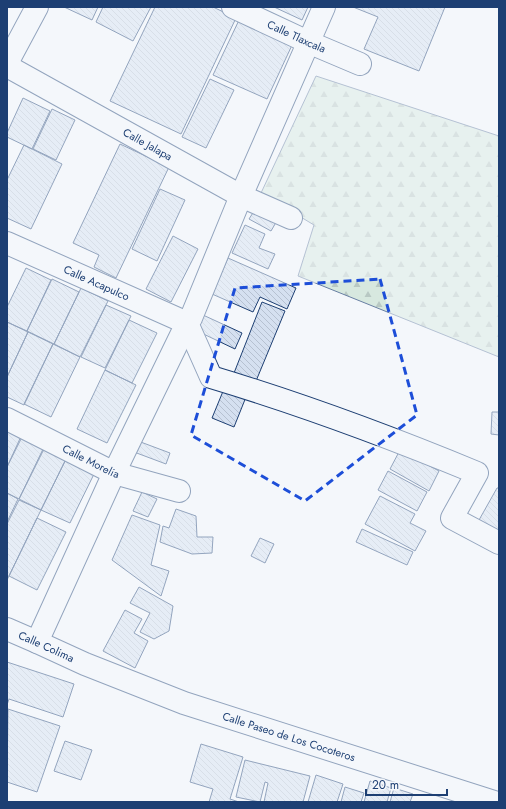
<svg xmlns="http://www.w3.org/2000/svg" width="506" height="809" font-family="Jost,sans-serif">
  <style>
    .forest { fill: url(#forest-firs); stroke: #687fa3 }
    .building { fill: url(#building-back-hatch); stroke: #1d3f73 }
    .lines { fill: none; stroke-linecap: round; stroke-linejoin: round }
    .street-casing { stroke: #1d3f73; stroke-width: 24 }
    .street { stroke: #f4f7fb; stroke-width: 22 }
    .marked { fill: none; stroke: #1d4ed8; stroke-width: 3; stroke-dasharray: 8 5; stroke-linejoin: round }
    .labels { text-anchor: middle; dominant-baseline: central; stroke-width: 3; stroke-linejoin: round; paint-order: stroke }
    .street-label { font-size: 11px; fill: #1d3f73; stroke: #f4f7fb }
  </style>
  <defs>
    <pattern id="forest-firs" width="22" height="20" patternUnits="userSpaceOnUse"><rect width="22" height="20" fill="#d7e8df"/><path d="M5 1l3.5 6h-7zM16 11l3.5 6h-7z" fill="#b8c8c3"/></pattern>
    <pattern id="building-back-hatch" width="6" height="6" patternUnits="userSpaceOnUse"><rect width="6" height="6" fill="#d5e0f0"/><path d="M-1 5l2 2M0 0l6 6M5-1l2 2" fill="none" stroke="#b6c1d1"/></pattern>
  </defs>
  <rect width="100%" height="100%" fill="#f4f7fb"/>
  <!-- forest -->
  <path class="forest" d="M316,76L499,136V357L298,276L314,225L261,193Z"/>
  <!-- building -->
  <path class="building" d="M64,7H98L92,20Z
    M103,7H151L133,41L96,22Z
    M155,7H213L236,18L181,134L110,101Z
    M274,7H308L302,20Z
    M353,7H445L419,71L364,49L378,17Z
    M240,18L293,43L267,99L213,75Z
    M210,79L234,90L206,148L182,137Z
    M23,98L50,111L32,149L7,137V133Z
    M52,109L75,120L56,160L33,149Z
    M120,144L169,167L116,278L94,267L99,255L73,243Z
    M24,145L62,164L31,229L7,218V180Z
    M160,189L185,200L157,261L132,249Z
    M256,208L278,219L271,231L249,219Z
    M245,225L265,234L259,248L275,254L268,269L232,253Z
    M173,236L198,249L171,302L146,289Z
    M228,258L296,288L287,309L260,297L253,312L212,294Z
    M26,268L51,280L27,331L7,322V307Z
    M52,279L79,292L54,344L27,331Z
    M81,288L108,301L80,357L54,344Z
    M262,302L285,311L256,381L234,373Z
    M106,305L131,316L105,368L81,357Z
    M203,315L242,333L235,349L195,330Z
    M129,320L157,333L132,383L105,370Z
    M7,322L28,332L7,377Z
    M28,332L53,344L24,405L7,397V377Z
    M53,344L80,357L51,417L24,404Z
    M105,370L136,385L107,443L77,429Z
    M226,384L248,392L234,427L212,418Z
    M492,412H499V435L491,434Z
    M7,425L23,432L7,467Z
    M22,437L44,447L19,499L7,493V467Z
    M138,441L170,453L166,464L134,452Z
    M46,445L68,455L41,510L19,499Z
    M400,450L439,471L429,491L390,469Z
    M67,457L96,470L70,523L41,510Z
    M388,471L427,492L417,511L378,490Z
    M497,488H499V532L479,520Z
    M142,492L157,499L148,517L133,511Z
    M7,493L18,499L7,522Z
    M380,496L415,514L410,523L426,531L415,551L365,524Z
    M19,500L41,510L7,580V524Z
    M176,509L196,516L197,537H213L212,553L192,554L160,542L163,526L169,528Z
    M132,515L160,525L151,565L169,571L161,596L112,560Z
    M37,518L66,532L37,590L9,576Z
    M362,529L413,552L407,565L356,542Z
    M260,538L274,544L265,563L251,556Z
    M139,587L173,606L169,631L154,639L140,632L150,613L130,603Z
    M125,610L142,619L134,633L148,641L135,668L103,651Z
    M7,662L74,684L63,717L9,699L7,705Z
    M8,709L60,726L37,792L7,782Z
    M65,741L92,750L81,780L54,771Z
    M201,744L243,757L230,799L239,802H209L213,789L190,782Z
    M245,760L310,776L303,802H264L268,783L265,782L260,802L236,797Z
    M316,775L343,784L337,802H308Z
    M370,781L391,788L387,802H364Z
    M345,787L364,793L361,802H341Z
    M394,788L413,794L410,802H390Z"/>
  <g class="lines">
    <!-- street casing -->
    <g class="street-casing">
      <g id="street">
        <path id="s1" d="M233,7L308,42L360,64"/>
        <path d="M7,63L37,7"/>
        <path id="s2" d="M7,66L241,196L291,218"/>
        <path id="s3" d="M7,243L187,323L211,377C301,404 390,437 477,473L452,518L499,543"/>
        <path id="s4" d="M7,419L114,473L179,491"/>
        <path id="s5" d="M7,629L37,642L85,664L184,703L494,802"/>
        <path d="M37,642L114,473L187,323L191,318L241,196L324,7"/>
      </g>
    </g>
    <!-- street -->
    <use href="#street" class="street"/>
  </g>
  <!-- marked area -->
  <path d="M0 0H506V809H0ZM380,279L417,415L305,501L191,435L235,288Z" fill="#f4f7fb" fill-opacity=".55" fill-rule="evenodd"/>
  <path class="marked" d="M380,279L417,415L305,501L191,435L235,288Z"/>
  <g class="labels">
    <!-- street labels -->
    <g class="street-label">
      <text stroke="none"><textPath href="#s1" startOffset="70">Calle Tlaxcala</textPath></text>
      <text stroke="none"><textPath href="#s2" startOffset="161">Calle Jalapa</textPath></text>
      <text stroke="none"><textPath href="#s3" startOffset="98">Calle Acapulco</textPath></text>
      <text stroke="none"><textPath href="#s4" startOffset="94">Calle Morelia</textPath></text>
      <text stroke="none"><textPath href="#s5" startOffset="43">Calle Colima</textPath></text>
      <text stroke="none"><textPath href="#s5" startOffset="302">Calle Paseo de Los Cocoteros</textPath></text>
    </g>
  </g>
  <!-- border -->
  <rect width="506" height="809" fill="none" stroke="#1d3f73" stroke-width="16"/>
  <!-- scale -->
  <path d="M366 789v6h81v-6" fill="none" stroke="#1d3f73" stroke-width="2"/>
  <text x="372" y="789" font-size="12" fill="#1d3f73" stroke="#f4f7fb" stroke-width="3" paint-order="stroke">20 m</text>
</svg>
